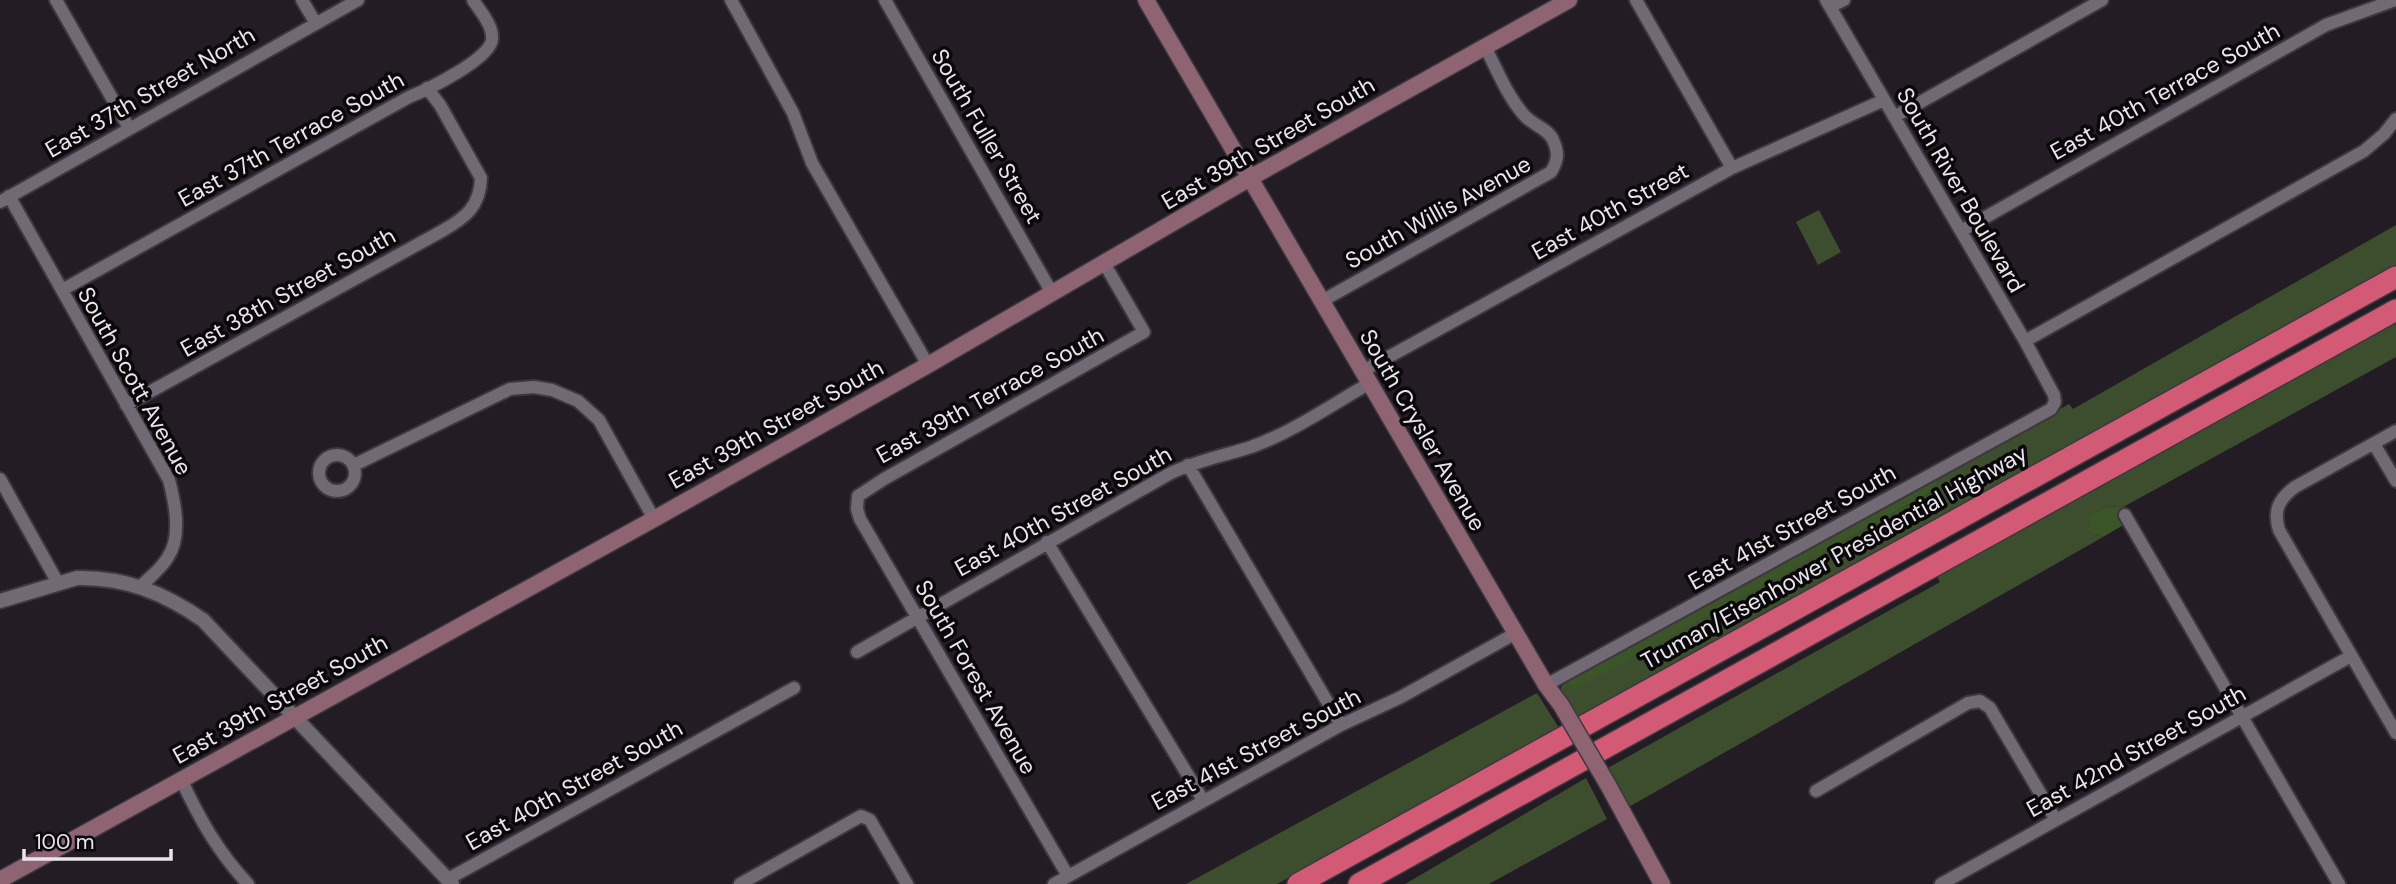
<svg xmlns="http://www.w3.org/2000/svg" width="2396" height="884" font-family="'DM Sans',sans-serif">
  <style>
    .green { fill: #3c4e2e }
    .forest { fill: #3b5428 }
    .lines { fill: none; stroke-linecap: round; stroke-linejoin: round }
    .minor-casing { stroke: #3d383f; stroke-width: 16 }
    .tertiary-casing { stroke: #3d383f; stroke-width: 18 }
    .secondary-casing { stroke: #3d383f; stroke-width: 19 }
    .motorway-casing { stroke: #3d383f; stroke-width: 24 }
    .minor { stroke: #716973; stroke-width: 12 }
    .tertiary { stroke: #716973; stroke-width: 14 }
    .secondary { stroke: #8e6473; stroke-width: 16 }
    .motorway { stroke: #d25a74; stroke-width: 21 }
    .secondary-bridge-casing { stroke: #3d383f; stroke-width: 19; stroke-linecap: butt }
    .secondary-bridge { stroke: #8e6473; stroke-width: 16 }
    .labels { text-anchor: middle; dominant-baseline: central; stroke-width: 7; stroke-linejoin: round; paint-order: stroke }
    .street-label { font-size: 23px; fill: #e9e5eb; stroke: #0b080b }
  </style>
  <rect width="100%" height="100%" fill="#231c25"/>
  <!-- green -->
  <path class="green" d="M1819,210L1841,252L1818,265L1796,222Z
    M2396,225V265L1576,719L1561,691V687L1566,681L1575,689L1933,491L1944,472L2069,404L2073,409Z
    M2396,321V357L2125,506L2105,507L2092,515L2093,534L2103,537L1627,808L1606,769L1940,582L1937,576Z
    M1537,693L1559,728L1277,884H1186Z
    M1586,778L1607,819L1489,884H1405Z"/>
  <!-- forest -->
  <path class="forest" d="M1944,472L1933,491L1575,690L1566,681Z
    M2125,506L2119,514L2125,524L2103,537L2093,534L2088,529L2091,515L2105,507Z"/>
  <g class="lines">
    <!-- minor casing -->
    <g class="minor-casing">
      <path id="minor" d="M56,0L129,128
        M302,0L315,22
        M731,0L793,113L812,163L928,365
        M885,0L1052,293
        M1636,0L1732,168
        M1830,7L1844,0
        M1894,117L2102,0
        M9,196L169,480C175,503 182,536 168,557C162,568 150,577 141,586
        M0,202L358,0
        M1961,231L2326,25L2395,0
        M62,290L409,97C427,90 492,58 492,39C493,25 480,11 473,0
        M1322,301L1551,172C1558,160 1559,153 1553,140C1548,128 1532,125 1524,115C1507,96 1497,69 1485,47
        M2025,341L2364,151L2384,134L2396,119
        M1363,371L1732,168L1884,100
        M126,405L442,231C465,218 480,207 481,178L440,105L427,88
        M2396,431L2295,487C2279,499 2273,510 2279,530L2396,733
        M2374,444L2396,481
        M319 473a18 18 0 1 1 36 0a18 18 0 1 1-36 0Z
        M354,465L510,389L534,387L552,390L578,401L599,420L654,519
        M1188,465L1341,725
        M0,479L58,583
        M2125,515L2339,884
        M1047,542L1203,800
        M857,652L1169,474C1195,461 1223,456 1251,447C1293,432 1331,405 1370,383
        M1546,685L2051,409L2055,402L2054,395L2025,341L1826,0
        M181,779C199,818 218,852 248,884
        M1816,791L1968,703L1980,701L1990,708L2056,820
        M1068,876L860,519L857,509L858,496L884,479L1144,332L1104,263
        M448,879L794,688
        M740,884L861,816L870,820L907,884
        M1054,884L1341,725L1401,697L1516,633
        M1941,884L2351,656"/>
    </g>
    <!-- tertiary casing -->
    <g class="tertiary-casing">
      <path id="tertiary" d="M0,601L77,578C125,577 164,593 203,620L452,884"/>
    </g>
    <!-- secondary casing -->
    <g class="secondary-casing">
      <path id="secondary" d="M1146,0L1546,685L1561,705
        M1608,785L1662,884
        M0,880L654,519L928,365L1250,178L1569,0"/>
    </g>
    <!-- motorway casing -->
    <g class="motorway-casing">
      <path id="motorway" d="M1298,884L2396,277
        M1359,884L2396,310"/>
    </g>
    <!-- minor -->
    <use href="#minor" class="minor"/>
    <!-- tertiary -->
    <use href="#tertiary" class="tertiary"/>
    <!-- secondary -->
    <use href="#secondary" class="secondary"/>
    <!-- motorway -->
    <use href="#motorway" class="motorway"/>
    <!-- secondary-bridge casing -->
    <g class="secondary-bridge-casing">
      <path id="secondary-bridge" d="M1561,705L1608,785"/>
    </g>
    <!-- secondary-bridge -->
    <use href="#secondary-bridge" class="secondary-bridge"/>
  </g>
  <g class="labels">
    <!-- street labels -->
    <g class="street-label">
      <text transform="translate(2165 91) rotate(-29)">East 40th Terrace South</text>
      <text transform="translate(150 92) rotate(-30)">East 37th Street North</text>
      <text transform="translate(987 136) rotate(60)">South Fuller Street</text>
      <text transform="translate(291 139) rotate(-29)">East 37th Terrace South</text>
      <text transform="translate(1268 143) rotate(-30)">East 39th Street South</text>
      <text transform="translate(1961 190) rotate(60)">South River Boulevard</text>
      <text transform="translate(1610 211) rotate(-29)">East 40th Street</text>
      <text transform="translate(1438 212) rotate(-29)">South Willis Avenue</text>
      <text transform="translate(288 292) rotate(-29)">East 38th Street South</text>
      <text transform="translate(135 381) rotate(61)">South Scott Avenue</text>
      <text transform="translate(990 395) rotate(-29)">East 39th Terrace South</text>
      <text transform="translate(776 424) rotate(-29)">East 39th Street South</text>
      <text transform="translate(1423 430) rotate(60)">South Crysler Avenue</text>
      <text transform="translate(1063 511) rotate(-29)">East 40th Street South</text>
      <text transform="translate(1792 527) rotate(-29)">East 41st Street South</text>
      <text transform="translate(1834 557) rotate(-29)">Truman/Eisenhower Presidential Highway</text>
      <text transform="translate(976 677) rotate(60)">South Forest Avenue</text>
      <text transform="translate(280 699) rotate(-29)">East 39th Street South</text>
      <text transform="translate(1256 749) rotate(-28)">East 41st Street South</text>
      <text transform="translate(2136 751) rotate(-29)">East 42nd Street South</text>
      <text transform="translate(574 785) rotate(-29)">East 40th Street South</text>
    </g>
  </g>
  <!-- scale -->
  <path d="M24 849v10h147v-10" fill="none" stroke="#e9e5eb" stroke-width="3.5"/>
  <text x="35" y="849" font-size="21" fill="#e9e5eb" stroke="#0b080b" stroke-width="5" paint-order="stroke">100 m</text>
</svg>
